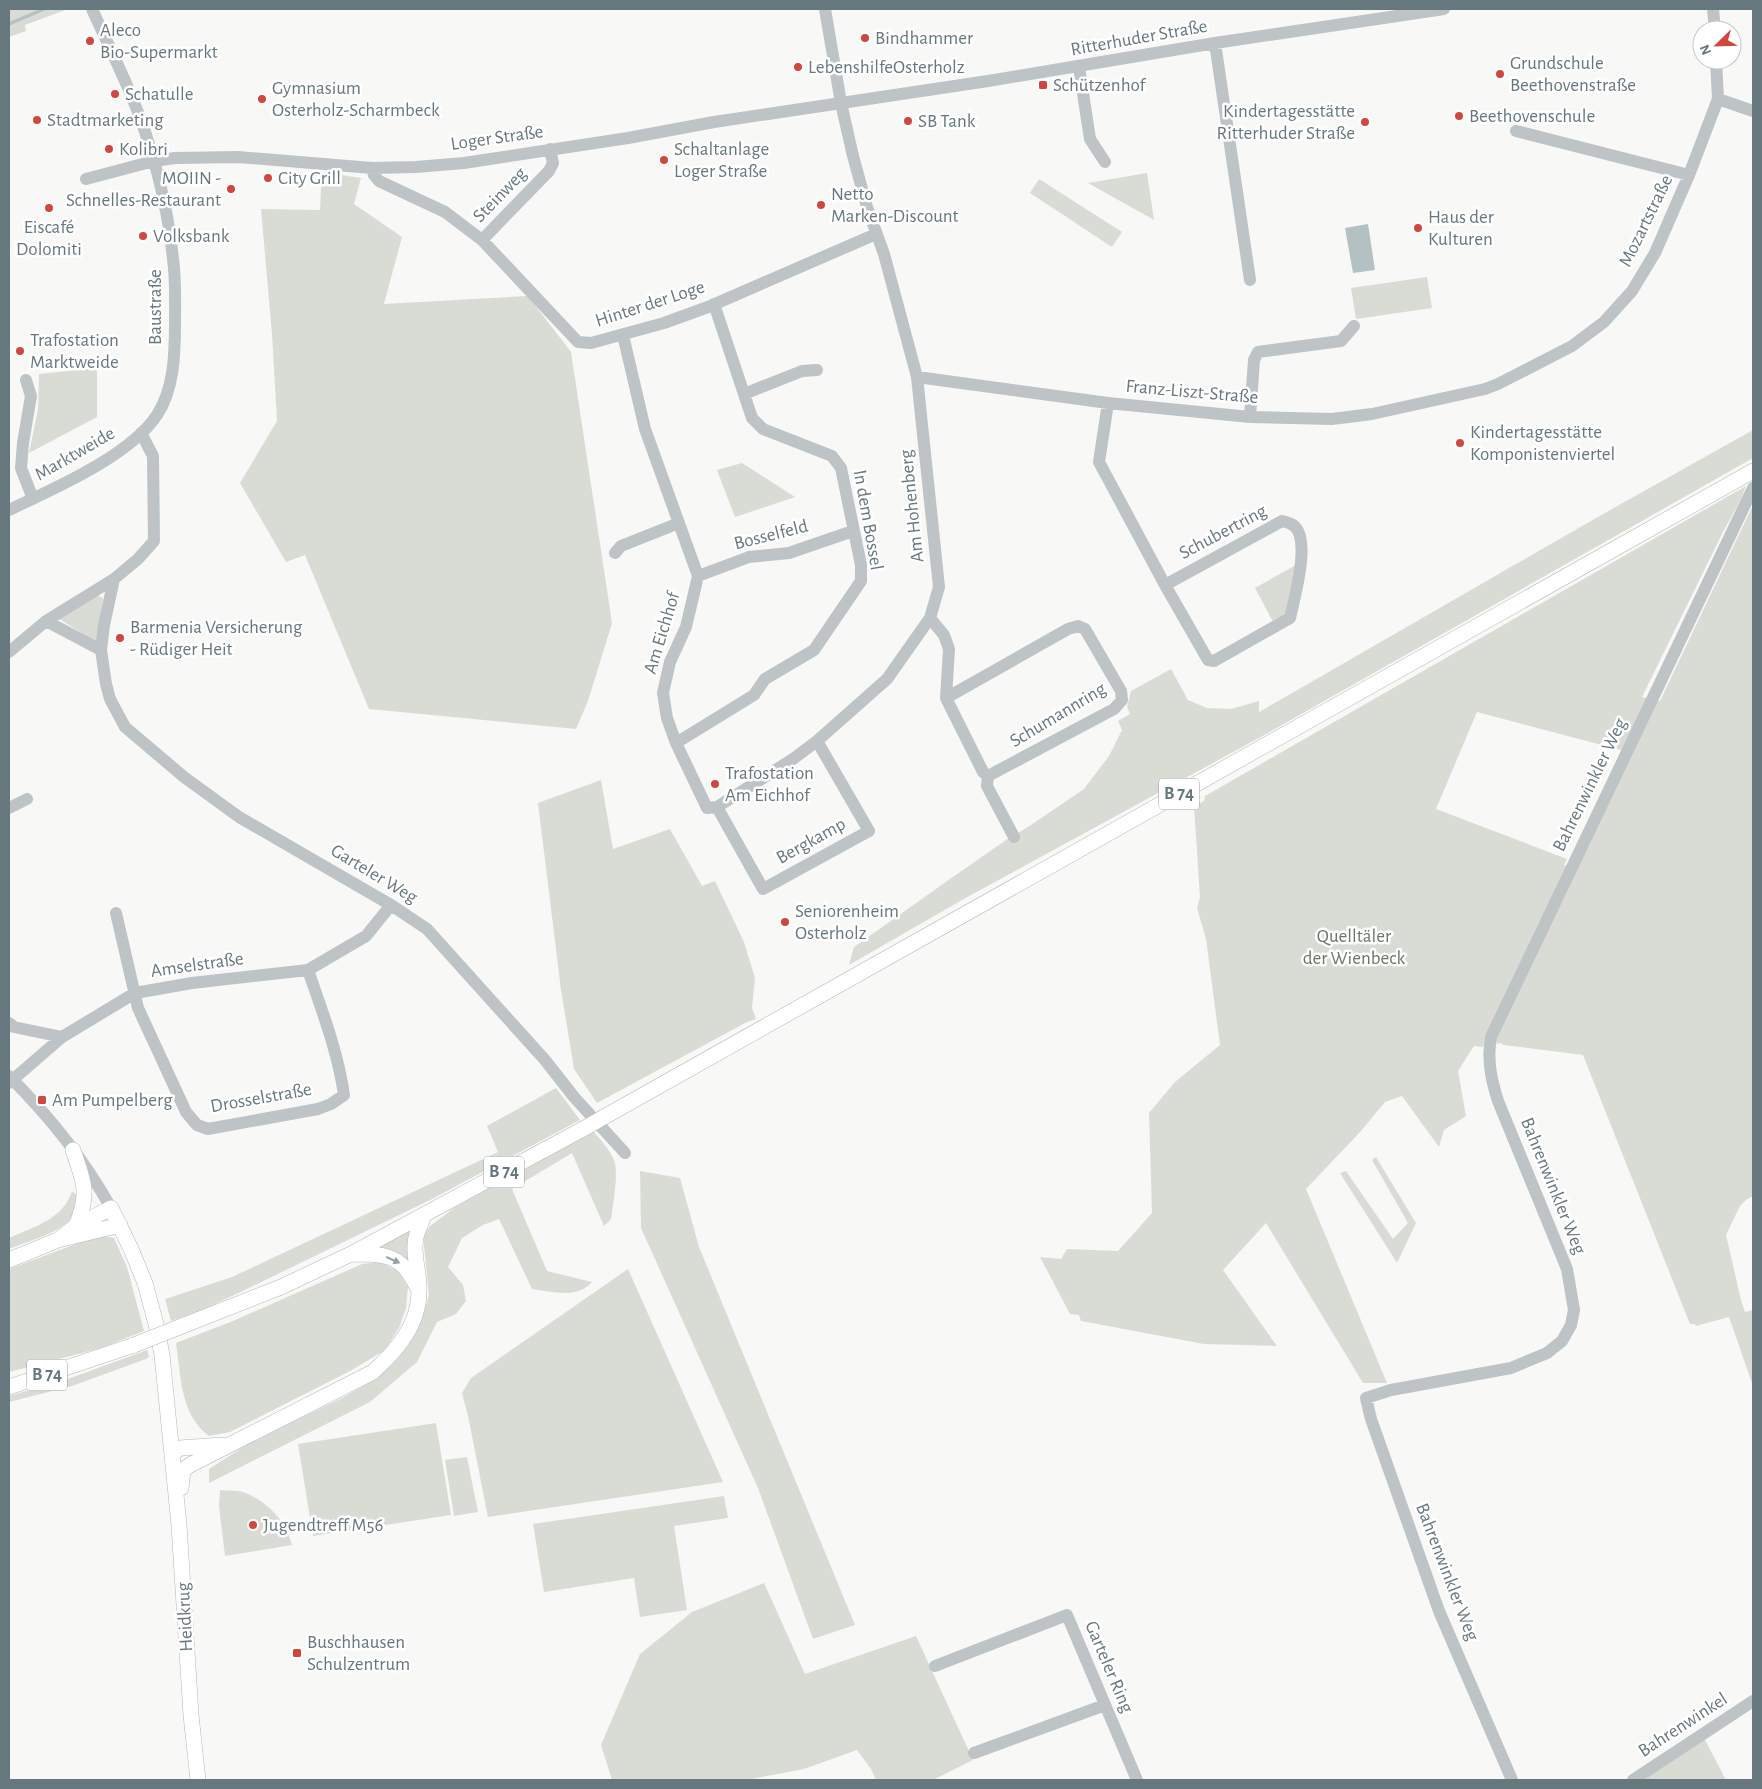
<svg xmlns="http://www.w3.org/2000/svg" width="1762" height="1789" font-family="'Alegreya Sans',sans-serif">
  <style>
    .green { fill: #d9dcd5; fill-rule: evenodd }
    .water { fill: #b4c1c3 }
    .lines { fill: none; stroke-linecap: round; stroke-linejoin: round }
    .stream { stroke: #b4c1c3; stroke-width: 3 }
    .major-casing { stroke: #b2b7b9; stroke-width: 16 }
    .minor { stroke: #bec3c5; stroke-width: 12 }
    .major { stroke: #fff; stroke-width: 15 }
    .major-bridge-casing { stroke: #b2b7b9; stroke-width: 16; stroke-linecap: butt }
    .major-bridge { stroke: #fff; stroke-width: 15 }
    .oneway { fill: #94a0a4 }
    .poi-dot { fill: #cf473f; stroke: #fff; stroke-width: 2 }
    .labels { text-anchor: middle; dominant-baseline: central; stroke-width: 5; stroke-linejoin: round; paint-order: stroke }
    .shield { fill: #fff; stroke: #94a0a4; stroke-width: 1 }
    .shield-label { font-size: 18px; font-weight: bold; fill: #66787d }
    .poi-label { font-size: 19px; fill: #66787d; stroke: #fff; text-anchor: start }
    .street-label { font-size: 19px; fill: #66787d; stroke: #fff }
    .park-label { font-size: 19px; fill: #6b7665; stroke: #fff }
  </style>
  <rect width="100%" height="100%" fill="#f8f8f6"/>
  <!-- green -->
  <path class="green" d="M9,9H68L25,25L26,31L9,37Z
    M322,172L361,178L354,204L402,237L384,304L528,296L571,352L612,623L588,701L576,729L369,709L305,555L286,562L240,483L277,421L272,334L261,209L320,210Z
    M1147,173L1154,220L1088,183Z
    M1039,179L1122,232L1112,247L1030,193Z
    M1427,277L1432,308L1356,319L1351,288Z
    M97,368V417L29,453L38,409L39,374Z
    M1753,430V458L1268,733L962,900L849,965L854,947L950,879L1006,840L1028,827L1084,789L1109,756L1122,730L1118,721L1130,714L1127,707L1131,691L1171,669L1188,700L1207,708L1231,709L1259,701V712L1596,518Z
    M742,463L795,497L735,517L717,470Z
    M1746,486L1741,499L1723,532L1642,697L1660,701L1753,505V1196L1746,1200L1740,1206L1726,1235L1741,1300L1745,1312L1753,1310V1386L1729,1317L1696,1326L1695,1324H1690L1583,1055L1504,1045L1500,1043L1497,1044V1042L1486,1035L1483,1047L1474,1046L1458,1071L1466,1116L1444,1130L1439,1147L1402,1096L1385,1102L1361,1131L1306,1189L1387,1383H1363L1266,1223L1223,1270L1277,1346L1204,1344L1081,1321L1079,1315L1070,1314L1040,1257L1061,1259L1067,1249L1118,1251L1152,1213L1149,1113L1175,1082L1220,1045L1206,939L1197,908L1200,897L1194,806L1204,801L1205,796ZM1477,712L1632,753L1577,869L1564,865L1567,859L1436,809Z
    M1296,565L1285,615L1273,622L1255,588Z
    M98,595L103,599L97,643L58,618Z
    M601,780L613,849L670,829L702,886L715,881L744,942L755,978L752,1008L756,1019L747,1022L597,1103L574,1069L561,990L538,803Z
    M556,1088L580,1120L432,1199L247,1289L202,1310L171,1321L165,1299L232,1277L498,1152L487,1126Z
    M593,1131C601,1140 609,1149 614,1160C619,1174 613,1203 611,1219L604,1226L572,1153L512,1189L547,1271L592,1282C577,1299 553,1292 532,1289L499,1219L483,1225L462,1238L448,1267L463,1285L466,1301L456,1314L437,1322L417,1362L370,1402L209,1483V1469L251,1442L344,1397L374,1380L392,1365L408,1346L422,1319L429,1295L423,1236L430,1226L454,1208Z
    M1376,1157L1416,1223L1397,1263L1340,1173L1346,1171L1393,1239L1408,1223L1372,1160Z
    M640,1171L680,1178L699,1247L855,1625L813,1639L758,1488L641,1228Z
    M72,1191L80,1198C79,1203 78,1209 75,1213C65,1232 28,1241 9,1249V1238C33,1227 64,1219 72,1191Z
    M413,1229L415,1272L379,1249V1247Z
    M105,1236L114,1238L127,1267L144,1331L101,1348L9,1372V1269L84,1241Z
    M380,1262L398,1271L408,1287L406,1308L399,1328L385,1350L352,1370L230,1432L209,1436C180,1415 181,1375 176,1343L233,1321L362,1264Z
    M628,1269L723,1482L488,1517L468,1416L462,1393L471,1378Z
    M147,1350L149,1357L146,1359L72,1386L9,1402V1396L68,1379Z
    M436,1423L451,1515L313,1536L298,1444Z
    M467,1457L478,1512L454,1516L445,1460Z
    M220,1490C227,1491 237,1490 243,1492C267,1501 286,1521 292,1545L225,1556L219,1506Z
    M724,1496L728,1518L674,1526L687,1610L640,1617L634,1578L544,1592L533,1524Z
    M764,1583L805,1674L916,1636L973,1760L933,1780H876L871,1769L857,1750L804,1769L746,1780H612L601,1745L640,1654L692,1612Z
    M1704,1738L1726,1780H1635Z"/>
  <!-- water -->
  <path class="water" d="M1368,224L1375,270L1353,273L1345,228Z"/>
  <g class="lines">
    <!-- stream -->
    <path class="stream" d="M9,24L44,9"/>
    <!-- major casing -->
    <g class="major-casing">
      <path id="major" d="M604,1117L1753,471
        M73,1150C84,1183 90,1192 76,1226
        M58,1240L76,1226L111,1208L131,1249L145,1283L157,1328L162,1355L179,1525L191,1715L198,1780
        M352,1254C385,1254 402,1254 417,1287
        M9,1260L58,1240L120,1225
        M182,1326L281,1287L351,1254L583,1129
        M9,1387L134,1345
        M172,1454L180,1448L222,1445
        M181,1488L183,1470L190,1465L373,1372C397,1350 419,1325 419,1291C420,1273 412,1254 416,1237C418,1229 422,1222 424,1215"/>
    </g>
    <!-- minor -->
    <path class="minor" d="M1713,9L1715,30
      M1215,43L1250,280
      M1079,67L1090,139L1105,162
      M1718,99L1753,111
      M1516,131L1689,175
      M372,168L374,175L379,181L445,212L482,240L578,342L591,343L664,323L708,307L876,234
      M86,179L154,161L175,158L238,157L372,168L416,167L464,163L628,138L714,122L988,81L1215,43L1444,9
      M482,240L549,171L553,163L550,149
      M623,335L645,429L698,576L686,627L670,662L663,693L667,718L676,743L707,808L717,807L793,759L817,741L887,679L930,618L939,587L917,377L884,254L867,207L853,156L841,103L825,9
      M917,377L1108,403L1250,417L1332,419L1372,414L1485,389L1498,384L1572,346L1604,322L1632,291L1655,253L1689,175L1718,99L1716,60
      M26,380L31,396L23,443L21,468L33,499
      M744,394L802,371L817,370
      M1108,403L1099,462L1165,585L1208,660L1214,661L1290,618C1294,599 1312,538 1293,525C1290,523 1285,522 1282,521L1165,585
      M1250,417L1254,360L1258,352L1341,341L1354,326
      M9,510C53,489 130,456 157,415C174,389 175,354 175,324C175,303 176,280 173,259C168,206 152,144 131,95C119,66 105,38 92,9
      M615,553L621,546L679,523
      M698,576L749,557L789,553L853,531
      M114,579L104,625L101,650L106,684L110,699L125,727L184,777L239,817L391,905L427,929L545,1060L574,1097L625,1153
      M930,618L944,635L949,649L946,698L983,772L988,776
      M46,621L101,650
      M9,652L46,621L114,579L138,559L154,541L153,456L141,433
      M946,698L1068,629L1078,626L1085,629L1121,691L1122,700L1114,709L988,776
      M676,743L754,695L765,679L814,650L861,581V565L841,468L832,456L763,429L752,418L714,304
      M988,776L987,786L1014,837
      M717,807L763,889L869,831L817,741
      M9,808L27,799
      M116,913L138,1008L186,1112L197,1125L208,1129L318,1109L331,1104L344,1095C338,1052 322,1011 308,970
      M9,1023L14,1027L62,1037
      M9,1076C49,1116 84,1159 111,1208
      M9,1083L62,1037L135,993L192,983L308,970L366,936L391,905
      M935,1666L1067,1615L1137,1780
      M974,1753L1105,1705
      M1512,1780L1439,1611L1371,1419L1366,1398L1391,1390L1511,1368L1547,1353L1562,1341L1571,1325L1574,1310L1567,1269L1498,1101C1491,1079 1487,1060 1491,1037L1753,488
      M1633,1780L1753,1701"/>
    <!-- major -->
    <use href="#major" class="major"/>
    <!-- major-bridge casing -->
    <g class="major-bridge-casing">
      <path id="major-bridge" d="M583,1129L604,1117
        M134,1345L182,1326"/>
    </g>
    <!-- major-bridge -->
    <use href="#major-bridge" class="major-bridge"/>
  </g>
  <!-- one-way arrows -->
  <defs><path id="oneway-solid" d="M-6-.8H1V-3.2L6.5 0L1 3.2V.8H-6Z" transform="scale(1.25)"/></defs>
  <use class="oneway" href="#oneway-solid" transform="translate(393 1260) rotate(24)"/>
  <!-- markers -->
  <g class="poi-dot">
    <circle cx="865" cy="38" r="5"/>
    <circle cx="90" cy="41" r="5"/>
    <circle cx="798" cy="67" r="5"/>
    <circle cx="1500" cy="74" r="5"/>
    <rect x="1038" y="80" width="10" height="10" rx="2.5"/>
    <circle cx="115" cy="94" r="5"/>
    <circle cx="262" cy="99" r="5"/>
    <circle cx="1459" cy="116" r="5"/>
    <circle cx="37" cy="120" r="5"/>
    <circle cx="908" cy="121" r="5"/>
    <circle cx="1365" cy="122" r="5"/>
    <circle cx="109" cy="149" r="5"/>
    <circle cx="664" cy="160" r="5"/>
    <circle cx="268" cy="178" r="5"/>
    <circle cx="231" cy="189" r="5"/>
    <circle cx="821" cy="205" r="5"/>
    <circle cx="49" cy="208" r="5"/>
    <circle cx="1418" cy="228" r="5"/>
    <circle cx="143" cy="236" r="5"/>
    <circle cx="20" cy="351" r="5"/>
    <circle cx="1460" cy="443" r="5"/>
    <circle cx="120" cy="638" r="5"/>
    <circle cx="715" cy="784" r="5"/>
    <circle cx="785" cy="922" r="5"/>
    <rect x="37" y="1095" width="10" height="10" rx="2.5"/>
    <circle cx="253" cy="1525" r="5"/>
    <rect x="292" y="1648" width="10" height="10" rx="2.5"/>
  </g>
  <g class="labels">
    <!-- shield labels -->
    <g class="shield">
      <rect x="1159" y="778.5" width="40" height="31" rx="4"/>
      <rect x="484" y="1156.5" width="40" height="31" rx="4"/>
      <rect x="27" y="1359.5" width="40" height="31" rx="4"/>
    </g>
    <g class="shield-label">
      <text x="1179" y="794">B 74</text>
      <text x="504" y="1172">B 74</text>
      <text x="47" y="1375">B 74</text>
    </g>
    <!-- poi labels -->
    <g class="poi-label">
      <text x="100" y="30">Aleco<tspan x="100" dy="22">Bio-Supermarkt</tspan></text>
      <text x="875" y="38">Bindhammer</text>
      <text x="1510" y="63">Grundschule<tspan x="1510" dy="22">Beethovenstraße</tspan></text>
      <text x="808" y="67">LebenshilfeOsterholz</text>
      <text x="1053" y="85">Schützenhof</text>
      <text x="272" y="88">Gymnasium<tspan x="272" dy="22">Osterholz-Scharmbeck</tspan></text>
      <text x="125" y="94">Schatulle</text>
      <text x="1355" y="111" text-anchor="end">Kindertagesstätte<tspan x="1355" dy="22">Ritterhuder Straße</tspan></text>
      <text x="1469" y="116">Beethovenschule</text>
      <text x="47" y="120">Stadtmarketing</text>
      <text x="918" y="121">SB Tank</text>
      <text x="119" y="149">Kolibri</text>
      <text x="674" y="149">Schaltanlage<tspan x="674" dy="22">Loger Straße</tspan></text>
      <text x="221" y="178" text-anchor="end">MOIIN -<tspan x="221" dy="22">Schnelles-Restaurant</tspan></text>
      <text x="278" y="178">City Grill</text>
      <text x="831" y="194">Netto<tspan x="831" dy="22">Marken-Discount</tspan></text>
      <text x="1428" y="217">Haus der<tspan x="1428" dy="22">Kulturen</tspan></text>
      <text x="49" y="227" text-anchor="middle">Eiscafé<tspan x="49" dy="22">Dolomiti</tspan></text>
      <text x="153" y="236">Volksbank</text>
      <text x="30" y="340">Trafostation<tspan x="30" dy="22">Marktweide</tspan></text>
      <text x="1470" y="432">Kindertagesstätte<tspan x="1470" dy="22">Komponistenviertel</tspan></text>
      <text x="130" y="627">Barmenia Versicherung<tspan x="130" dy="22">- Rüdiger Heit</tspan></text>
      <text x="725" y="773">Trafostation<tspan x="725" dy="22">Am Eichhof</tspan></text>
      <text x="795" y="911">Seniorenheim<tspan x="795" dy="22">Osterholz</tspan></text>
      <text x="52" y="1100">Am Pumpelberg</text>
      <text x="263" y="1525">Jugendtreff M56</text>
      <text x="307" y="1642">Buschhausen<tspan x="307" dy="22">Schulzentrum</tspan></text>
    </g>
    <!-- street labels -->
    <g class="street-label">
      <text transform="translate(1139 38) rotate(-10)">Ritterhuder Straße</text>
      <text transform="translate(497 138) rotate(-8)">Loger Straße</text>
      <text transform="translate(500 195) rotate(-46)">Steinweg</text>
      <text transform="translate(1646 221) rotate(-64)">Mozartstraße</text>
      <text transform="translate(650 304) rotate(-18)">Hinter der Loge</text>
      <text transform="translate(155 307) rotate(-90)">Baustraße</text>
      <text transform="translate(1192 392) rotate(5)">Franz-Liszt-Straße</text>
      <text transform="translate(75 454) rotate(-30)">Marktweide</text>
      <text transform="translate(912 506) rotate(-96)">Am Hohenberg</text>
      <text transform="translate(868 520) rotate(80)">In dem Bossel</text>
      <text transform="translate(1223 532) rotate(-28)">Schubertring</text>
      <text transform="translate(771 535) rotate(-14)">Bosselfeld</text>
      <text transform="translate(662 633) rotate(-73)">Am Eichhof</text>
      <text transform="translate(1058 715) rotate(-31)">Schumannring</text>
      <text transform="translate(1590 785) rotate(-64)">Bahrenwinkler Weg</text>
      <text transform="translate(811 841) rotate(-29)">Bergkamp</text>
      <text transform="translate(374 874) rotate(31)">Garteler Weg</text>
      <text transform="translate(197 965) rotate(-8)">Amselstraße</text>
      <text transform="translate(261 1098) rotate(-10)">Drosselstraße</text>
      <text transform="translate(1553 1186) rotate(68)">Bahrenwinkler Weg</text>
      <text transform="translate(1447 1572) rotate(69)">Bahrenwinkler Weg</text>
      <text transform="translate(185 1617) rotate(-93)">Heidkrug</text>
      <text transform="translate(1109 1667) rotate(67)">Garteler Ring</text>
      <text transform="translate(1683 1725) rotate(-33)">Bahrenwinkel</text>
    </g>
    <!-- park labels -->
    <g class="park-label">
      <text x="1354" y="936">Quelltäler<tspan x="1354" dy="22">der Wienbeck</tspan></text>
    </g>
  </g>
  <!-- border -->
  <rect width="1762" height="1789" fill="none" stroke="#66787d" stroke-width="20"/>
  <!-- north arrow -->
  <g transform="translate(1717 45) rotate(247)"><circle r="24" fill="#ffffff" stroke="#c2c9cb"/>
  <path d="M0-4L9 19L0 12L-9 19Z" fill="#cf473f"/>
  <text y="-8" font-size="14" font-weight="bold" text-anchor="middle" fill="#66787d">N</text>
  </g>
</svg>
